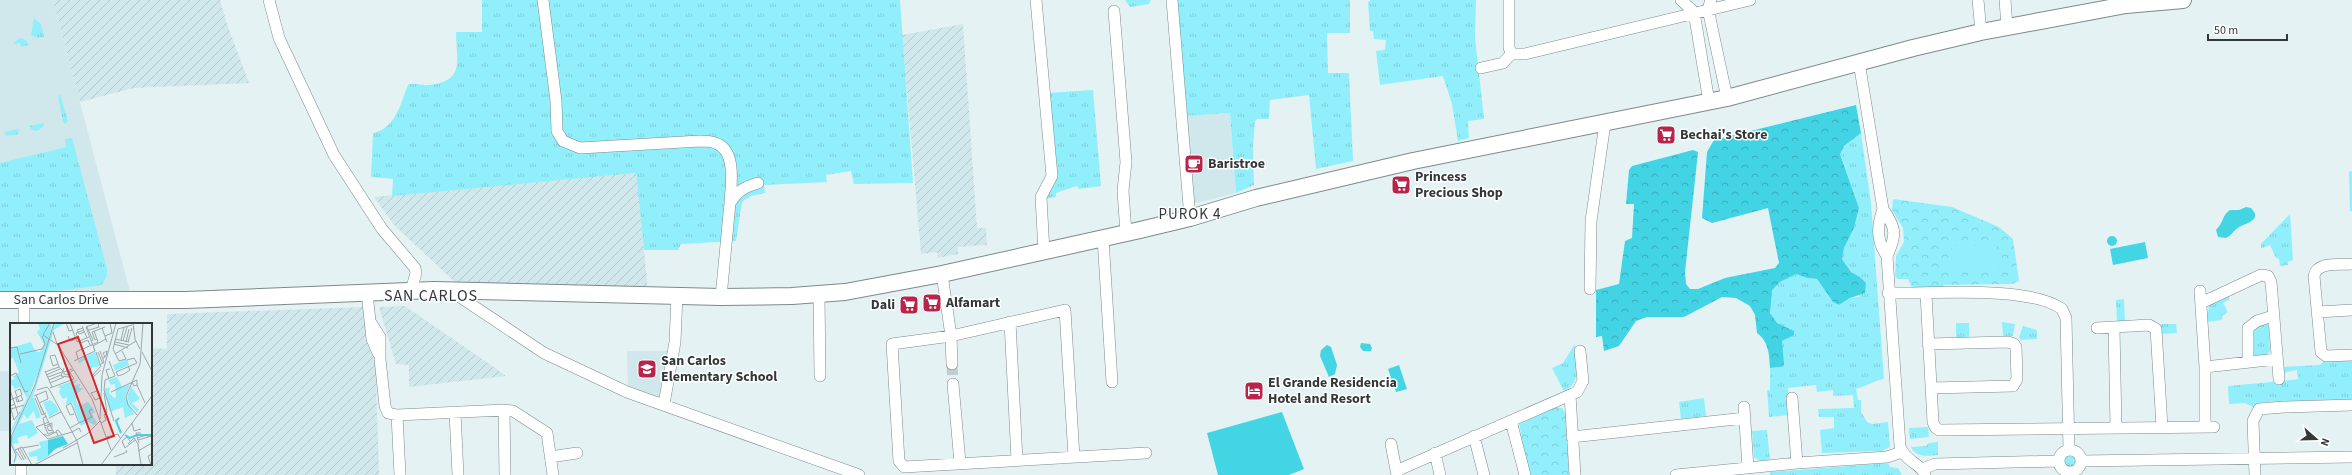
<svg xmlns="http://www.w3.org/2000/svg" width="2352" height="475" font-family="'Source Sans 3',sans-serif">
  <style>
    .built { fill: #d0e8eb }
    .industrial { fill: url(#industrial-furrows) }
    .grass { fill: url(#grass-tufts) }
    .forest { fill: url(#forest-crowns) }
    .park { fill: url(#park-crowns) }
    .pitch { fill: #91effb }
    .water { fill: #44d5e5 }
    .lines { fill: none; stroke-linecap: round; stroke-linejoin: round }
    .street-tunnel { stroke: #c0cdce; stroke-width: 11; stroke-dasharray: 11 5.5; stroke-linecap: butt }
    .street-casing { stroke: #7d8a8b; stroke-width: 12 }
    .secondary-casing { stroke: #7d8a8b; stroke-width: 18 }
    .street { stroke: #fff; stroke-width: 11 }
    .secondary { stroke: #fff; stroke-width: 16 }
    .labels { text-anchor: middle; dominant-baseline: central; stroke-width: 3; stroke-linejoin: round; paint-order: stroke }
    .poi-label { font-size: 14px; font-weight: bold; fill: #323738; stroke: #fff; text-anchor: start }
    .street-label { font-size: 14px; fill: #323738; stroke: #fff }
    .neighbourhood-label { font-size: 15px; letter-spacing: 1px; fill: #323738; stroke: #fff }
    .quarter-label { font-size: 16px; letter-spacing: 1px; fill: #323738; stroke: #fff }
    .inset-river { fill: none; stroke: #44d5e5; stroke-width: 2 }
    .inset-road { fill: none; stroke: #9da7a9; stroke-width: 1 }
    .view { fill: #d62828; fill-opacity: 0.15; stroke: #d62828; stroke-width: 2 }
    .inset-edge { fill: none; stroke: #323738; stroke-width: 2 }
  </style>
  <defs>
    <pattern id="industrial-furrows" width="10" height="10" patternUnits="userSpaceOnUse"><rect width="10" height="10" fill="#d0e8eb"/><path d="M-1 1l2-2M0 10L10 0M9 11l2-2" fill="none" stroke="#b3c8ca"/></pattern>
    <pattern id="grass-tufts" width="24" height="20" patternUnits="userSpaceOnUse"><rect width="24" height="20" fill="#91effb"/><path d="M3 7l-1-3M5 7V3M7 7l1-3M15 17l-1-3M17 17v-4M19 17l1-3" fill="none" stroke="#7eced8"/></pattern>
    <pattern id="forest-crowns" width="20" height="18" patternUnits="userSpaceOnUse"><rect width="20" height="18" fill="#42d4e4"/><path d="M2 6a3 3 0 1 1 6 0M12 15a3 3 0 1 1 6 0" fill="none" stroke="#38adba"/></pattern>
    <pattern id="park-crowns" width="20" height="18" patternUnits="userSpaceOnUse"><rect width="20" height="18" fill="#91effb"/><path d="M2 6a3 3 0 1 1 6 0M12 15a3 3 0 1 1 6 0" fill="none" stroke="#7eced8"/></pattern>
  </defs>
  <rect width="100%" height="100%" fill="#e4f2f4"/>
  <!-- built -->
  <path class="built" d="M0,0H53L130,292L0,293Z
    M1230,113L1236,193L1192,204L1185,116Z
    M627,351H670L662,399L628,387Z
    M0,371H11V431H0Z"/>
  <!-- industrial -->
  <path class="industrial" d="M53,0H220L227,24L249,83L134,88L80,102Z
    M963,24L977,228H986L987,245L958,247V254L938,258L937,252L921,254L902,35Z
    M636,173L648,290L456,283L395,226L374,197Z
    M405,306L495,368L506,376L409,387V365L396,364L379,307Z
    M364,307L375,347L379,475H116V464H151V348L167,349V314Z"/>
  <!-- grass -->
  <path class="grass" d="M482,0H900L913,183L854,184L851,171L826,175L827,182L764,185L765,193L751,196L742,202L736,241L681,244L678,250H644L636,173L392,196L393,179L371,177L373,133C395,129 401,103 408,85C415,82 421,86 429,85C466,81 456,60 456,32H482Z
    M1125,0H1151L1149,4L1130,7Z
    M1176,0H1350V33H1327L1328,73H1349L1353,161L1316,169L1309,95L1270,100L1269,119H1257L1255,121L1253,146L1254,185L1236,193L1230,113L1185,116Z
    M1371,0H1476L1475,37L1484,119L1468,121L1469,138L1458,141L1452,104L1443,76L1380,85L1376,51L1385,50L1386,40L1374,39L1373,31H1370L1368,2Z
    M34,18L41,24L44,37L37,38L31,35Z
    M19,38L26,40L29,45L21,47L20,43L13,44Z
    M1093,90L1101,186L1079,189L1077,186L1056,193V197L1045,199L1047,192L1048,93Z
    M60,94L68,121L65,124L63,122L58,96Z
    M44,123L43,127L37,131L32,130L29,126Z
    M19,129L18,134L6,136L4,132Z
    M1861,133L1871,203L1884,379C1873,381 1867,386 1856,389L1858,400H1861V412L1867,422L1872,424L1888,422L1890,447L1882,451L1822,453L1820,430L1834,428V417H1819L1818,409L1854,408L1853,395L1833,396V390L1817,392L1816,385L1788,388L1790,415L1769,417L1767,390H1770V368L1781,367L1782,341L1794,334C1787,325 1782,328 1776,322C1769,315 1766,298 1772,289C1777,282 1788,278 1796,274L1807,278L1817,279L1833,302L1839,305L1850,298L1859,297L1860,277L1851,272L1842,259L1844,248L1854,228L1859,208L1840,153L1844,146Z
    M72,138L107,269V275L103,284L97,286L41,293H0V163L66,147L65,139Z
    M2352,171V211H2350L2349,172Z
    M2290,214L2293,260L2288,262V265L2280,266L2279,259L2276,258L2270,245L2263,248H2261V244Z
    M2228,294L2230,299L2223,303L2228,312L2222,316V320L2207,322L2209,305Z
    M2124,299L2125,322L2117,323L2116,300Z
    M2002,322L2015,324L2013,336H2003Z
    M1956,323H1969V337L1956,338Z
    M2267,323L2269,327L2270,351L2267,355H2253V328Z
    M2161,324H2176L2177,333L2161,334Z
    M2023,326L2037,330V339L2021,340L2019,337Z
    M1575,344C1576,361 1583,382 1564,391L1552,368L1563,363Z
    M2352,359V399L2264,402L2253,407L2245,403L2229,404L2228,386L2292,380L2298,379L2297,370L2283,373V367L2320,365L2324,361Z
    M1704,398L1706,416L1681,419L1679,402Z
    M1928,427L1929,437L1910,439L1909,428Z
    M1767,430L1770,460L1760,461L1754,457L1752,431Z
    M1938,442V455C1928,456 1916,458 1911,447L1926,446L1929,443Z
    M2064 461a6 6 0 1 1 12 0a6 6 0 1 1-12 0Z
    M1888,463L1890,467L1898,468L1902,475H1770V472Z"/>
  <!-- forest -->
  <path class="forest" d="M1856,105L1861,133L1844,146L1840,154L1859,208L1854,228L1844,248L1842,259L1851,272L1860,277L1866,283L1865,293L1850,298L1839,305L1833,302L1817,279L1807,278L1796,274L1780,282L1772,290L1770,313L1777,323L1794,331V335L1782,341L1784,364L1781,367L1770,368C1769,354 1769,342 1757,333L1755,315L1750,306L1736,298L1722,297L1684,317H1647L1636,321L1619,346L1604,351L1602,336L1596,337V290L1619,284L1625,241L1632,238L1634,204H1626L1629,170L1632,166L1693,150L1698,152L1685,272L1686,284L1690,289H1698L1725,278L1775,268L1779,263L1768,208L1712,223L1702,218L1707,152L1714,140Z"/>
  <!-- park -->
  <path class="park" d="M1893,199L1952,207L1999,227L2013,239L2019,281L2012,284L1944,285L1941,289L1913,290L1908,279H1898L1895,276L1896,256L1904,242L1903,228L1892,210Z
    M1555,407L1562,408L1566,414L1569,475H1529L1519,424Z"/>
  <!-- pitch -->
  <path class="pitch" d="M1952,246H1997L1998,269H1952Z"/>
  <!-- water -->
  <path class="water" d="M2246,207L2251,208C2263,220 2246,223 2239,227C2234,230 2232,235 2226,238L2218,237L2216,230C2224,222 2222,215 2230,210H2239Z
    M2107 241a5 5 0 1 1 10 0a5 5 0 1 1-10 0Z
    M2145,242L2148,258L2113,265L2110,249Z
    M1361,343L1370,344L1372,348L1371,351H1363L1360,347Z
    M1327,345L1331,347L1337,365L1335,374L1329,377L1320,356L1321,350Z
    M1399,365L1407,389L1396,392L1388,369Z
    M1282,412L1304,469L1289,475H1218L1207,433Z"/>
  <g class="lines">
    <!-- street-tunnel -->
    <path class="street-tunnel" d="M952,364L953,384"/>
    <!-- street casing -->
    <g class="street-casing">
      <path id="street" d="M269,0L279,38L334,155L382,229L415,268L416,273L411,291
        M543,0L556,101L557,131L563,141L580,148L700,141C705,141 711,141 715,143C737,149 731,186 730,203
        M1036,0L1052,176L1041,197L1044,252
        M1172,0L1190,218
        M1509,0V47L1511,54
        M1681,0L1694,12L1709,102
        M1711,0L1708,9L1727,98
        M1978,0L1981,32
        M2005,0L2007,27
        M1114,11L1126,162L1123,191L1126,233
        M1859,62L1883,209C1896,228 1897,234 1887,256L1900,446C1904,461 1923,465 1925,475
        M1481,68L1503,63L1511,54H1525L1750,0
        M1883,209C1877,226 1876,240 1887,256
        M1103,238L1112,382
        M2352,264C2340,265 2317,261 2314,276L2321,352L2326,356L2352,355
        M942,274L951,336L952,364
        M1590,289L1591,221L1605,123
        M451,291L544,353L627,392L859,475
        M2200,291L2205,367V427
        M367,293L372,339L378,353
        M1888,293C1931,294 2029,285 2062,309L2066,318L2069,450
        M819,294L820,376
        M1926,294L1933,422L1935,427L1939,430L2214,427
        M721,297L730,203C738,190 745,187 758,183
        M2201,303L2261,275L2268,276L2271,282L2279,379
        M2318,312L2352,310
        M1010,322L1017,460
        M371,323L380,337V359L385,406L388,413L397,415L504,410L513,411L547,433L553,475
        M24,324V300
        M2097,328L2149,325L2156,329L2162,427
        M2114,328L2116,428
        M1928,344L2008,342L2014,344L2016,347L2017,379L2013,386L1931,388
        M2248,362V328L2257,321L2273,316
        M2205,367L2277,359
        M953,384L960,463
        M1570,395L1575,475
        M1792,398L1797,463
        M664,404L675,342L677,295
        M1744,407L1748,468
        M504,410L505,475
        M455,412L458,475
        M397,415L400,475
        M1511,421L1525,475
        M1474,436L1484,475
        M1572,437L1745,418
        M1391,444L1397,475
        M2059 461a11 11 0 1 1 22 0a11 11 0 1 1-22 0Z
        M1435,453L1440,475
        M550,457L577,453
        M1074,457L1065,310L951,336L892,344L899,461L904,467L1146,453
        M2081,461L2352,457
        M1922,469L1935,464L2059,461
        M1396,471L1577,392L1583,381L1580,351
        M21,475V464
        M1676,475L1797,463L1887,457L1902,452
        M2255,475L2253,421L2259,409L2284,407L2352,405"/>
    </g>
    <!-- secondary casing -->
    <g class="secondary-casing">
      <g id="secondary">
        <path id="s1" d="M0,300H186L433,290L721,297L792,296L845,292L942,274L1140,230L1190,218L1256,198L1413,161L1727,98L1913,48L1981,32L2126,5L2183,0"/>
      </g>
    </g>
    <!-- street -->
    <use href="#street" class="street"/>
    <!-- secondary -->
    <use href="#secondary" class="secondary"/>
  </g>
  <!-- icons -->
  <defs>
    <g id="supermarket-square" transform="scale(1)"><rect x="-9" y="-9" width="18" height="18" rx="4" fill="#b7264a" stroke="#fff"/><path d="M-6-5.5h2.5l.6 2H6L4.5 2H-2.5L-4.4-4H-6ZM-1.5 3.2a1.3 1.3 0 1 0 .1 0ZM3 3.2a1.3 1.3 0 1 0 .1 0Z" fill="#fff"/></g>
    <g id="cafe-square" transform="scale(1)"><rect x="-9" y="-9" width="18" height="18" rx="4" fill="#b7264a" stroke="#fff"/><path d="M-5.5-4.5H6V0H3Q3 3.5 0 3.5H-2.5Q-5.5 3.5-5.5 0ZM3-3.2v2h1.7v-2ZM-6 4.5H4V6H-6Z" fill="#fff"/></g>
    <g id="school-square" transform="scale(1)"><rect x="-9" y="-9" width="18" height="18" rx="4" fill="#b7264a" stroke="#fff"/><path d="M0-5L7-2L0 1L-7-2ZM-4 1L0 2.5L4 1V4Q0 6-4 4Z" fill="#fff"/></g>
    <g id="hotel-square" transform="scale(1)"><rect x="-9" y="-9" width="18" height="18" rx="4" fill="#b7264a" stroke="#fff"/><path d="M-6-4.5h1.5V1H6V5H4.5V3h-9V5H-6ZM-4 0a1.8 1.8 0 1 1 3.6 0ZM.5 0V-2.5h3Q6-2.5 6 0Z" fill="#fff"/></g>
  </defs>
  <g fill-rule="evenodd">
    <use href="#supermarket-square" x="1666" y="135"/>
    <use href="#cafe-square" x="1194" y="164"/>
    <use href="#supermarket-square" x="1401" y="185"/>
    <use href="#supermarket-square" x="932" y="303"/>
    <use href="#supermarket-square" x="909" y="305"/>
    <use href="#school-square" x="647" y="369"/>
    <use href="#hotel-square" x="1254" y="391"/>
  </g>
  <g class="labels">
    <!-- poi labels -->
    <g class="poi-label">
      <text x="1680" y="135">Bechai's Store</text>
      <text x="1208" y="164">Baristroe</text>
      <text x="1415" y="177">Princess<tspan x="1415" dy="16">Precious Shop</tspan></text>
      <text x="946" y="303">Alfamart</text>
      <text x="895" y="305" text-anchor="end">Dali</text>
      <text x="661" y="361">San Carlos<tspan x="661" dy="16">Elementary School</tspan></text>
      <text x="1268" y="383">El Grande Residencia<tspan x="1268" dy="16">Hotel and Resort</tspan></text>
    </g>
    <!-- street labels -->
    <g class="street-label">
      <text stroke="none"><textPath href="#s1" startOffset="61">San Carlos Drive</textPath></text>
    </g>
    <!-- neighbourhood labels -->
    <g class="neighbourhood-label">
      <text x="1190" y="214">PUROK 4</text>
    </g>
    <!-- quarter labels -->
    <g class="quarter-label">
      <text x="431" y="296">SAN CARLOS</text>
    </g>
  </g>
  <!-- overview -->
  <g transform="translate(10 323)">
    <rect width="142" height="142" fill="#e4f2f4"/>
    <path d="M28,0H39L40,3L42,0L37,28L11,92L0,112V105L1,107L17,75L10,64L5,66L1,61L0,57L5,56L2,52L5,53L9,49L3,35H0V25L21,19L25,28L30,29L34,21L27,9L30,6ZM55,0L44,7L33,43L23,73L31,94L26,96L24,88L17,96L14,91L9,101L22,97L28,110L18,116L17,112L7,115L9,120L3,121L7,133L4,142H3L6,132L0,117L25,63L44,1ZM85,29L90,43L81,45L76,36L69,41L68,37L62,40ZM117,36L119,42L105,48L103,42ZM107,54L112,64L120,61L115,73L124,91L115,95L113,84L100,89L94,66L100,64L99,70L104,75L106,74L105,61L101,62L98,57ZM68,56L62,63L70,61L69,65H74L65,72H67L66,77L69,83L78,79L83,85L85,89L82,91L87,100L84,102L78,99L71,103L62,79L56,82L57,74L53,76L49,69L51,65H48L49,63ZM123,60L122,65L130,76L122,80L129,87L127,89L120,82L117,73ZM40,77L46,82L49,88L39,94L33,80ZM38,117V134L29,138H25L28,137L27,133L20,134L18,130L31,125L29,119Z" fill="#91effb"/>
    <path d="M53,113L58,121L45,126L38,133V117Z" fill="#42d4e4"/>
    <path class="inset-river" d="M109,95L106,98L111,110M115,112L120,115L127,112H142"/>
    <path class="inset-road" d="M40,0L33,12L48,22L82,76L101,127M56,0L59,8L63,7M60,0L67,19L79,14M123,0L125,16L130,26M72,3L77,15M77,4L83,17L81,18M73,5L67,7L69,11L75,9M92,5L97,19M79,7L89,4L88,0M43,9L47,21M58,13L60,18L64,17L63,15L62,18M95,13L102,10L100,0M87,16L85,17L82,9L95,4M105,16L119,19M111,17L114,4M113,18L117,4M105,19L119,22M116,19L119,6M118,19L122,5M71,20L78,17L80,22M104,21L118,25M83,23L96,16M0,25L7,24L11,40M72,25L66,10L74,7M73,26L88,19L84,8M85,28L76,4L87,0M112,28L116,36L109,38L103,26L108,6L122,2M86,29L91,44M88,29L93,41M132,29L142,48M10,31L32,26L35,21L32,13M105,31L126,18M74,33L81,46M93,35L95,34L96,33L97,28L93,30L95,34M68,36L66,29L72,26M117,37L124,35L127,40M64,38L85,28M99,38L105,53L95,57L94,67L104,98M54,40L64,56M48,41L43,43L40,33L45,32L49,44L54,49M90,42L94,39L90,28M54,45L51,53L59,54M62,46L54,49V51L57,52L63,47M35,48L42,64M35,49L49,44M106,49L127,40M106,49L108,53L114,51L120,47L118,43M36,52L50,46M0,53L6,50L15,69L18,68M82,53L90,44M38,54L52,49M82,55L91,47M99,56L96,47L100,46M39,57L51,52M122,59L124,63L127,62L135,80M40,60L54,54M40,65L64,56M86,65L90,75L85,77L81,70L87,68M0,67L8,91M27,67L37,64L39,66L67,118L73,142M101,69L127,57V62M94,70L97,89M26,72L34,91M24,73L36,68L38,76L29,80M6,75L7,79L13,77L11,73M25,75L32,92L36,90M0,77L12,72L10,66M9,79L5,68L10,66M61,80L56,83L60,92L64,91M5,81L0,83L4,97L10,89M30,82L44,110M1,86L14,82M127,92L118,82L116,73L130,41L133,0M37,93L33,95L35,104L38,111L43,109M39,95L51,89M90,96L92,52L106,0M39,99L26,104L38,116L62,109M69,100L82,94L79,88L82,86M91,100L96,97L94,92L97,89M122,100L124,108L131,106M41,102L37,104L39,108L42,107M35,103L42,100V105M60,105L69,100L61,80M62,109L69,105L71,109M34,111L38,113L46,109M2,113L1,121L6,132L4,139M48,113L46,108L48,107L52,112M97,114L108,111L110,115M127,115L137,112L138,114M0,116L25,62L44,0M128,117L142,113M120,118L117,114L112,118L115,125L125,117M129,120L126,110H131M118,121L124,115L128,121L131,142M10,125L16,136M12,125L29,122M53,125L77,111L90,98M8,126L14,137M128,128L142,120M104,134L117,129L116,127M12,137L5,127L12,124L22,142M24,142L67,120M91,142L142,73M141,142L138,133L142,131"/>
    <path class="view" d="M68,14L104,113L84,120L48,21Z"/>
    <rect width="142" height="142" class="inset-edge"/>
  </g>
  <!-- north arrow -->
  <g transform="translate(2316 439) rotate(110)" stroke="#ffffff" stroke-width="3" paint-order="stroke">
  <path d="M0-3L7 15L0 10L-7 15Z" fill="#323738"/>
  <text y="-6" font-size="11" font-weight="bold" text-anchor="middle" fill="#323738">N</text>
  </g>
  <!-- scale -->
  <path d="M2208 34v6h79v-6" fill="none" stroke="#323738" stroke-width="2"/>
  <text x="2214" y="34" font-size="12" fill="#323738" stroke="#ffffff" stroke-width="3" paint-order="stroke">50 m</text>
</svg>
